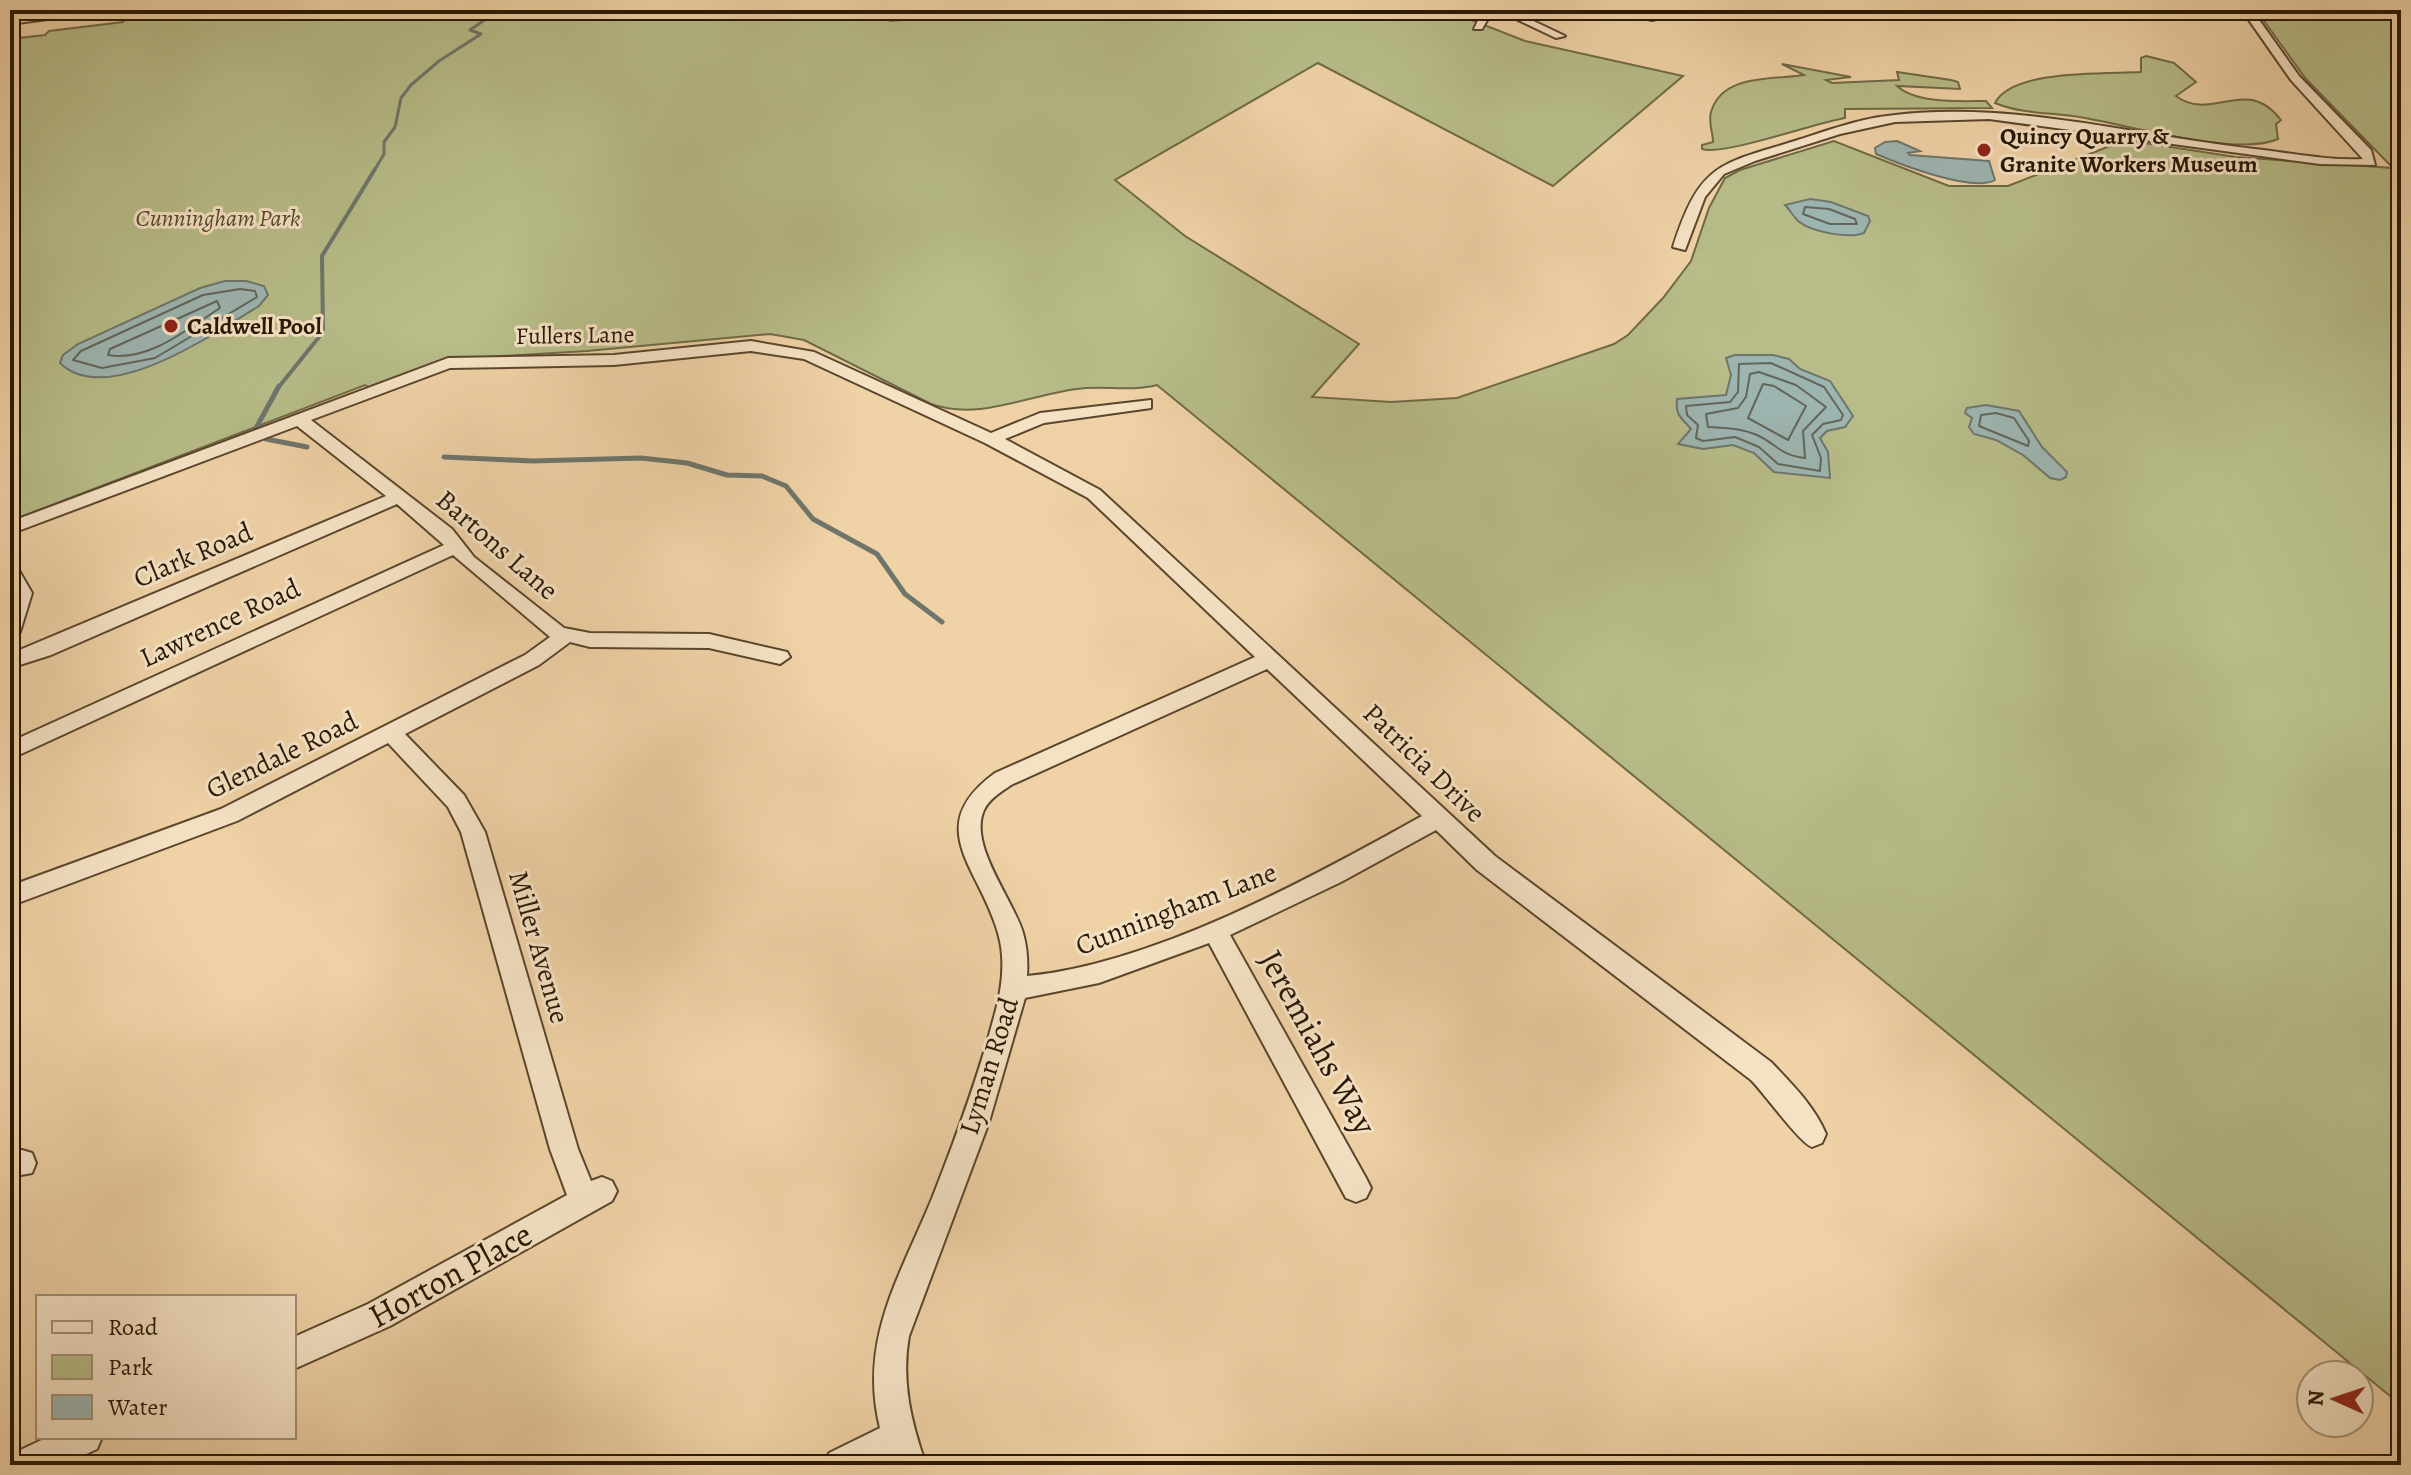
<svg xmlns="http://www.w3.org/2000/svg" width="2411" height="1475" font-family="Alegreya,serif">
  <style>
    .green { fill: #b7bc88; stroke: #706a46; stroke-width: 2 }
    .water { fill: #9db5b1; stroke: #6e766c; stroke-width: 2 }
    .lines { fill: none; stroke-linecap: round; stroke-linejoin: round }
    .shore { stroke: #62665a; stroke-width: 2 }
    .stream-far2 { stroke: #6e766c; stroke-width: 3 }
    .stream-far1 { stroke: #6e766c; stroke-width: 4 }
    .stream { stroke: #6e766c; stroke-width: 5 }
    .minor-casing { stroke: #5a462c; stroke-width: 4 }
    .minor { fill: #f5e2c5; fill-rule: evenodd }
    .poi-dot { fill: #8f2418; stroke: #f5e2c5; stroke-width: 3 }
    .labels { text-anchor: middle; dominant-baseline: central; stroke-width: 6; stroke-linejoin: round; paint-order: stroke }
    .far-poi-label { font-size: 24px; font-weight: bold; fill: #281804; stroke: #f5e2c5; text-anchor: start }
    .far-park-label { font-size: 24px; font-style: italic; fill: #53492c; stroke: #f5e2c5 }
    .far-street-label { font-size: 24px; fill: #281804; stroke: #f5e2c5 }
    .street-label { font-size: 28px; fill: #281804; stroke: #f5e2c5 }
    .near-street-label { font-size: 34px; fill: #281804; stroke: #f5e2c5 }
  </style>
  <rect width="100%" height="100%" fill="#efd2a6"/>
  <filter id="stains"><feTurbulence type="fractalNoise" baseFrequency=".0025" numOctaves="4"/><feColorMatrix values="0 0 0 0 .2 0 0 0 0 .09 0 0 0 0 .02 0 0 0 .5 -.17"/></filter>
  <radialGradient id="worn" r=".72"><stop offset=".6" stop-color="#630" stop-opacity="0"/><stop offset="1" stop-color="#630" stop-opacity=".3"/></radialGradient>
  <!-- green -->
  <path class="green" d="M872,10L890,21L1013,10H1446L1525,41L1683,76L1553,186L1318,63L1115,180L1185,236L1359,344L1312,397L1391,402L1457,398L1614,344L1628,335L1663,298L1691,261L1709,208L1725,178L1740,170L1834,141L1949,186H2008L2125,140L2236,157L2393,168L2306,79L2256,10H2401V1405L1157,385C1131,392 1103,385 1077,389C1028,395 979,421 931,404L804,340L770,334L587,351L452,359L370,388L365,385L10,521V39L45,35L49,31L123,22L129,11L136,10Z
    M2146,56L2174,63L2196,82L2176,96C2212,123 2246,74 2281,120L2276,124L2278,139C2239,157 2131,126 2085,118C2056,112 2023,115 1995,103C2012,69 2106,74 2141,72V58Z
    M1782,64L1851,77L1826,80L1832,83L1899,80L1897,72L1951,80L1958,82L1960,89L1897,86C1917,104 1960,101 1986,101L1992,108L1845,109V118C1815,123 1723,156 1702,149V145L1713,142C1713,132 1708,123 1711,112C1722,73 1775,80 1804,75Z"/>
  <!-- water -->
  <path class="water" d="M1897,141L1920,151L1908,153L1910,155L1989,161L1995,180C1972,193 1897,163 1876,154L1875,148L1885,142Z
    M1810,199L1831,202L1868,216L1870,221L1864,233C1849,239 1811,232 1798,221C1793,216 1790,210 1785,205Z
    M225,281H246L264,286L268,295L259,306C216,332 107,409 60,363L63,355L78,344L200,288Z
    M1735,355H1773L1789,359L1800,369L1830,381L1853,416L1845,427L1827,431L1820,438L1828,452L1830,478L1774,472L1754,453L1733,445L1703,449L1678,444L1691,429C1682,418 1675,416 1677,399L1726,395L1731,375L1726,358Z
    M1986,405L2019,411L2042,447L2067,472L2066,477L2060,480L2050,478L2023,455L1996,440L1974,434L1969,427L1972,418L1965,413L1967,408Z"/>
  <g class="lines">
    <!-- shore -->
    <path class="shore" d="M1805,207L1829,209L1855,219L1857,224H1830L1803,214Z
      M240,289L255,291L257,297L155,358L102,368L73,360L81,351L203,295Z
      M217,301L220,308C187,329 149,362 108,355L110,349Z
      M1771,363L1824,387L1843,415L1841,420L1823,424L1812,435L1821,458L1820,471L1778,464L1759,447L1735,437L1703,441L1696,438L1698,425L1687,415L1686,406L1730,402L1738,392L1739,364Z
      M1759,372L1796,385L1826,407L1803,431L1805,458C1780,455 1779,446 1759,436C1742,428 1727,428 1708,427L1706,414L1738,408L1746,397L1750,374Z
      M1763,384L1774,386L1806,406L1788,440L1748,418Z
      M1996,413L2014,418L2029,441L2028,446L1979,426L1981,415Z"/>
    <!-- stream-far2 -->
    <path class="stream-far2" d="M374,171L384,154V142L395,127L401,98L411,85L439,61L481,34L470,30L499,10"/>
    <!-- stream-far1 -->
    <path class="stream-far1" d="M278,388L323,332L322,256L375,169"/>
    <!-- stream -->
    <path class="stream" d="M255,430L279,386
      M266,439L307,447
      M444,457L533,461L641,458L687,463L727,475L762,476L786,486L813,519L877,554L905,594L942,622"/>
    <!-- minor casing -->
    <g class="minor-casing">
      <path id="minor" d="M82,10H115L10,24V18Z
        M929,10H940L943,13L938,16Z
        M1483,10H1493L1482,29H1474Z
        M1497,10H1510L1565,36L1556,38Z
        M1606,10L1652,14L1692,10L1652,20Z
        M2242,10H2252L2299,76L2371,150L2375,165L2320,164L1989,119L1895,122L1840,134L1755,161L1724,174L1705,197L1685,250L1673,247C1701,160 1720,165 1801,139C1832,129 1862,118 1895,115C2016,101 2135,136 2255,149C2291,153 2327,161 2363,159L2291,80Z
        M751,341L814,352L991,433L1040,413L1151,400V408L1044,423L1005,439L1100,490L1495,856L1771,1062C1792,1084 1814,1106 1826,1134L1822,1143L1812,1147C1799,1142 1765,1094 1751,1080L1477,870L1436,830L1341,882L1230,935L1366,1178L1371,1188L1366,1198L1356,1202L1346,1198L1209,943L1099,983L1025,998L989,1122L909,1336C901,1381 911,1422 926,1465H892L890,1458L877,1465H824L829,1453L880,1428C858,1339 901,1275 933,1196C956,1137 978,1078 994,1017C1002,990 1006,960 998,933C980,868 921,827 995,773L1255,657L1088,498L985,443L804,359L751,351L614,365L450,368L311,420L452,529L474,557L564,628L590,633L709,634L787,652L790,657L780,664L709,648L590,647L570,642L539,665L405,734L464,795L485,832L578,1149L591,1181L602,1177L612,1181L617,1191L612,1201L390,1326L294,1369V1337L368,1304L567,1195L550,1149L461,832L448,807L388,743L237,821L10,906V886L221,809L525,655L550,637L453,555L10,759V742L444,545L397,504L51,655L10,668V654L386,496L297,426L10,534V522L448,358L614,355ZM1267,669L1422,816C1311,878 1154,964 1027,976C1028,961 1027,947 1023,933C1013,899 968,845 984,810C989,799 1001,792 1011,785Z
        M10,565L17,567L32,593L20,632L10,639Z
        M22,1150L32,1153L36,1163L32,1173L10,1177V1151Z
        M48,1437H102L97,1449L63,1465H10L14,1453Z"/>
    </g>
    <!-- minor -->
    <use href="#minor" class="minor"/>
  </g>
  <!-- markers -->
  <g class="poi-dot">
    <circle cx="1984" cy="150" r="8"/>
    <circle cx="171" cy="326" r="8"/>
  </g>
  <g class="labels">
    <!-- far-poi labels -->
    <g class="far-poi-label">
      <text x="2000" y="136">Quincy Quarry &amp;<tspan x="2000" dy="28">Granite Workers Museum</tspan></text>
      <text x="187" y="326">Caldwell Pool</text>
    </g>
    <!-- far-park labels -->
    <g class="far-park-label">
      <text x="218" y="218">Cunningham Park</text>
    </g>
    <!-- far-street labels -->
    <g class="far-street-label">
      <text transform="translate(575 335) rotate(-1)">Fullers Lane</text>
    </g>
    <!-- street labels -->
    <g class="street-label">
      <text transform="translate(497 545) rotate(41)">Bartons Lane</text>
      <text transform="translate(193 555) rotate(-23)">Clark Road</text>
      <text transform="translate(220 623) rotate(-25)">Lawrence Road</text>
      <text transform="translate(282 755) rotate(-26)">Glendale Road</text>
      <text transform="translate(1424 763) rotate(44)">Patricia Drive</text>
      <text transform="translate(1176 909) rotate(-21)">Cunningham Lane</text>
      <text transform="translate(539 947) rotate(74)">Miller Avenue</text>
      <text transform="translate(989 1066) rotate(-73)">Lyman Road</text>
    </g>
    <!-- near-street labels -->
    <g class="near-street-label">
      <text transform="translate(1318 1042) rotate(61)">Jeremiahs Way</text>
      <text transform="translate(450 1275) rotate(-29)">Horton Place</text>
    </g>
  </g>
  <!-- margin -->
  <rect width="2411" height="1475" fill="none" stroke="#efd2a6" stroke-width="40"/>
  <rect x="12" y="12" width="2387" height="1451" fill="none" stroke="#281804" stroke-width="4"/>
  <rect x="20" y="20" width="2371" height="1435" fill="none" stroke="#281804" stroke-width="2"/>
  <!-- legend -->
  <rect x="36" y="1295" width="260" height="144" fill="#f5e2c5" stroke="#a39178" stroke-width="2"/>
  <rect x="52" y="1321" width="40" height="12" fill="#f5e2c5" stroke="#a39178" stroke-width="2"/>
  <text x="108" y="1335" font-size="24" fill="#281804">Road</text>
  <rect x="52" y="1355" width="40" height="24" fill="#b7bc88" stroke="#a39178" stroke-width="2"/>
  <text x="108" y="1375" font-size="24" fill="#281804">Park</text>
  <rect x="52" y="1395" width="40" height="24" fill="#9db5b1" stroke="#a39178" stroke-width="2"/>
  <text x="108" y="1415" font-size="24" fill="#281804">Water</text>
  <!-- north arrow -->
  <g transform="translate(2335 1399) rotate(273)"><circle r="38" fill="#f5e2c5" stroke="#a39178" stroke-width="2"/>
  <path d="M0-6L14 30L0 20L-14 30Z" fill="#8f2418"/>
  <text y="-12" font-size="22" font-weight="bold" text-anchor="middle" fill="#281804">N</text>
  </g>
  <rect width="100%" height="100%" filter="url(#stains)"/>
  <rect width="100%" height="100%" fill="url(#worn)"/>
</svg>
